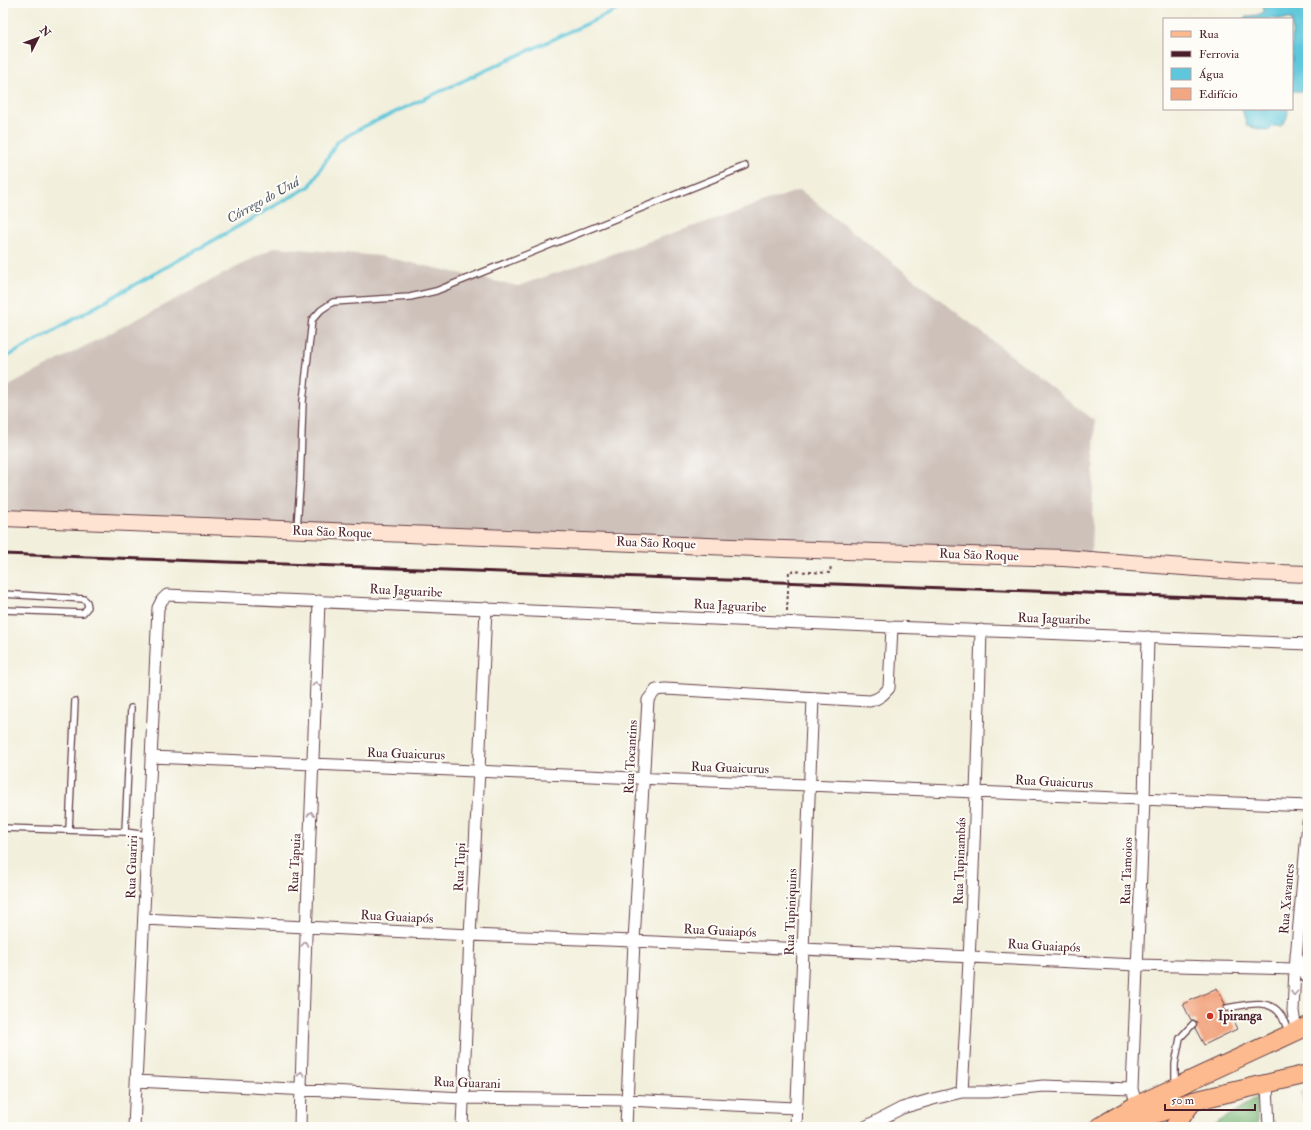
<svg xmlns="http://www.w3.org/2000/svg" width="1311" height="1130" font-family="'IM FELL Double Pica',serif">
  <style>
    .industrial { fill: #cec1ba }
    .forest { fill: #79b677; stroke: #626a51 }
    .water { fill: #5ec7db; stroke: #547383 }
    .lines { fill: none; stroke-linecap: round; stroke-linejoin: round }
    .stream { stroke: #5ec7db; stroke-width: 3.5 }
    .building { fill: #f2a681 }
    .lane-casing { stroke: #633e46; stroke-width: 8 }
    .street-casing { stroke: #633e46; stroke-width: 13 }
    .secondary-casing { stroke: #633e46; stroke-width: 18 }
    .primary-casing { stroke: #633e46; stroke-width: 20 }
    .path { stroke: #633e46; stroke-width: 2; stroke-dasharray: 3 3; stroke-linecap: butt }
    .lane { stroke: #fff; stroke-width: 5.5 }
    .street { stroke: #fff; stroke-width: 11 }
    .secondary { stroke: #fee3d2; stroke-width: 16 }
    .primary { stroke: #fcba8e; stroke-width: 18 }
    .rail { stroke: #4a1f2b; stroke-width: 3 }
    .oneway { stroke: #ae9aa0 }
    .poi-dot { fill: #c8321e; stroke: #fdfcf7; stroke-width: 1.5 }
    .labels { text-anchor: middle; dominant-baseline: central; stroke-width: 4; stroke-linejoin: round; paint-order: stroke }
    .street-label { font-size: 13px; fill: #4a1f2b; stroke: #fdfcf7 }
    .poi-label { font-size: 13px; font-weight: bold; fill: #4a1f2b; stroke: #fdfcf7; text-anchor: start }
    .water-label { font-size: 14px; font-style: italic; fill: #515a69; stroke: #fdfcf7 }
  </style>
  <rect width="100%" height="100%" fill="#fdfcf7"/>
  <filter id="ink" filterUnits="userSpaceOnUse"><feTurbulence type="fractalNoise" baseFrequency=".025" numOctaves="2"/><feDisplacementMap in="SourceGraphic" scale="8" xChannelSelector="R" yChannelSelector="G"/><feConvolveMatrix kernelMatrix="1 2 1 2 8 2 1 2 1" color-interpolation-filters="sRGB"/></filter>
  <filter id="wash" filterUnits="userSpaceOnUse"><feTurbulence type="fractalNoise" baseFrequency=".012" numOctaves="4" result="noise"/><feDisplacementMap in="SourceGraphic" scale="16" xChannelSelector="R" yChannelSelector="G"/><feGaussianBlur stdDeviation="0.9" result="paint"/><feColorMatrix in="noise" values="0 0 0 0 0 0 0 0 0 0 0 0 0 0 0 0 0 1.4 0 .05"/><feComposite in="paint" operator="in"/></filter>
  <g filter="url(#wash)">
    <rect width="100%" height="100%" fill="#f2efdc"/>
    <!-- industrial -->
    <path class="industrial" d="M800,190L1095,421L1091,558L3,514V389L275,247L380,256L518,286Z
      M1306,1088L1308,1089V1125L1300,1093Z"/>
    <!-- forest -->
    <path class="forest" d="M1257,1098V1127H1210Z"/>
    <!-- water -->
    <path class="water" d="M1262,3C1275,3 1287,4 1299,7L1308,16V19L1304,23L1305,27L1308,30V89C1302,93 1296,90 1292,92V19H1243C1250,13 1258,18 1264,11Z
      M1242,109H1288C1288,117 1286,121 1281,126H1274L1268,131L1247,126Z"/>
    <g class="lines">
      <!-- stream -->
      <path class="stream" d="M3,359L310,186L338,141L363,127L632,3"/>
    </g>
    <g id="blocks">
      <!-- building -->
      <path class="building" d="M1217,988L1225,1004L1223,1007L1224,1010L1229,1012L1237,1029L1204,1045L1195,1028L1197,1022L1194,1020H1191L1183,1004Z"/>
    </g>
  </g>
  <g filter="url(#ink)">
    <use href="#blocks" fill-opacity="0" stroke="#633e46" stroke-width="1"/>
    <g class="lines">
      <!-- lane casing -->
      <g class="lane-casing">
        <path id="lane" d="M297,528L300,485L303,401L312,320L321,310L333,302L410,297L436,291L746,166
          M3,594L84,599L87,602L88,607L83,613L3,610
          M3,828L125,832L148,835
          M69,830L75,701
          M125,832L131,708
          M1227,1008C1244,1005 1269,997 1281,1015C1284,1020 1286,1027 1289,1032
          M1175,1084V1064L1180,1038L1193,1024"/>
      </g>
      <!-- street casing -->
      <g class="street-casing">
        <path id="street" d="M151,757C370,768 589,776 808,785C975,791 1141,800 1308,806
          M144,919L470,935L634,941L1137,965L1295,969
          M1296,955L1308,979
          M1296,1031L1293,1011L1295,969L1308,822
          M136,1081L463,1098L627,1100L796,1108
          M1267,1085L1269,1127
          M962,1092C971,938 977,785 981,630
          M1138,1111L1132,1089L1144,800L1148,637
          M134,1127L158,608L162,600L167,595L892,627L1308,644
          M300,1127C304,951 313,776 319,601
          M462,1127L470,935L479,771L486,608
          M626,1127L634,941L648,700L656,690L665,689L870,701C879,699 883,695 889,688L892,627
          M796,1127L813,698
          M865,1127L902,1108L933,1099L962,1092H989L1043,1086L1132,1089"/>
      </g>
      <!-- secondary casing -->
      <g class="secondary-casing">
        <path id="secondary" d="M3,518L784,549L1064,558L1250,572L1308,574"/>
      </g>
      <!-- primary casing -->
      <g class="primary-casing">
        <path id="primary" d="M1099,1127L1135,1106L1308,1026
          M1120,1127L1141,1119L1193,1101L1308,1074
          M1174,1127L1193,1101"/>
      </g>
      <!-- path -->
      <path class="path" d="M787,611L789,571L830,573L831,565"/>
      <!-- lane -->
      <use href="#lane" class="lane"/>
      <!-- street -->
      <use href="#street" class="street"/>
      <!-- secondary -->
      <use href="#secondary" class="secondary"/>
      <!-- primary -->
      <use href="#primary" class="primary"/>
      <!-- rail -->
      <path class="rail" d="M3,554L1308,601"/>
    </g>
    <!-- one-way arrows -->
    <defs><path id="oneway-chevron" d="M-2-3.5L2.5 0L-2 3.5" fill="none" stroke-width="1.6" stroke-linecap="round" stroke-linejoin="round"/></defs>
    <g class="oneway">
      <use href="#oneway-chevron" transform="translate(316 684) rotate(-88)"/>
      <use href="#oneway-chevron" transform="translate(311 814) rotate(-87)"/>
      <use href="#oneway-chevron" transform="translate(305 944) rotate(-88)"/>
      <use href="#oneway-chevron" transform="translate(1294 993) rotate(93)"/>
      <use href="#oneway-chevron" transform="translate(301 1074) rotate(-88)"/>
    </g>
  </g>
  <!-- markers -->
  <circle class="poi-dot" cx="1210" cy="1016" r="4"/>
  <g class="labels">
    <!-- street labels -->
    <g class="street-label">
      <text transform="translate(332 532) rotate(2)">Rua São Roque</text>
      <text transform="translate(656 543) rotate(2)">Rua São Roque</text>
      <text transform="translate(979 555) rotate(2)">Rua São Roque</text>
      <text transform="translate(406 591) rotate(3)">Rua Jaguaribe</text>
      <text transform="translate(730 606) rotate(3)">Rua Jaguaribe</text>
      <text transform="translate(1054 619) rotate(2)">Rua Jaguaribe</text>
      <text transform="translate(406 754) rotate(2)">Rua Guaicurus</text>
      <text transform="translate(631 757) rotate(-87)">Rua Tocantins</text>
      <text transform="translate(730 768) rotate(2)">Rua Guaicurus</text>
      <text transform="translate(1054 782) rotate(3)">Rua Guaicurus</text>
      <text transform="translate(960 861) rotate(-88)">Rua Tupinambás</text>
      <text transform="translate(295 863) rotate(-87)">Rua Tapuia</text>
      <text transform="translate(132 867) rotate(-88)">Rua Guariri</text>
      <text transform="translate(460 867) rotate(-87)">Rua Tupi</text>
      <text transform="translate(1127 871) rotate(-88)">Rua Tamoios</text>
      <text transform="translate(1287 899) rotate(-85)">Rua Xavantes</text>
      <text transform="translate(791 912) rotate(-88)">Rua Tupiniquins</text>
      <text transform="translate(397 917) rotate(3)">Rua Guaiapós</text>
      <text transform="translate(720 931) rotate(3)">Rua Guaiapós</text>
      <text transform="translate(1044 946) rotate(3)">Rua Guaiapós</text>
      <text transform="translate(467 1083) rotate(2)">Rua Guarani</text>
    </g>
    <!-- poi labels -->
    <g class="poi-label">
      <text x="1218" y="1016">Ipiranga</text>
    </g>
    <!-- water labels -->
    <g class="water-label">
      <text transform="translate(263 200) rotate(-29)">Córrego do Uná</text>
    </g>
  </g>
  <!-- margin -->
  <rect width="1311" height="1130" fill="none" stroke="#fdfcf7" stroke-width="16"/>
  <!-- legend -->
  <rect x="1163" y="18" width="130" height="92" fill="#fdfcf7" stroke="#b5a4a5"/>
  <rect x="1171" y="31" width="20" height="6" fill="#fcba8e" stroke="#b5a4a5"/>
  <text x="1199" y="38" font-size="12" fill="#4a1f2b">Rua</text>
  <rect x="1171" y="51" width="20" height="6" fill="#4a1f2b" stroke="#b5a4a5"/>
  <text x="1199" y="58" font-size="12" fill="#4a1f2b">Ferrovia</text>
  <rect x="1171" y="68" width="20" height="12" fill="#5ec7db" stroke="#b5a4a5"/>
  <text x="1199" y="78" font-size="12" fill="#4a1f2b">Água</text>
  <rect x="1171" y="88" width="20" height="12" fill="#f2a681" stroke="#b5a4a5"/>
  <text x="1199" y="98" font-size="12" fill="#4a1f2b">Edifício</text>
  <!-- north arrow -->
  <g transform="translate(38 38) rotate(48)" stroke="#fdfcf7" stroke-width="3" paint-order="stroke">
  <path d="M0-3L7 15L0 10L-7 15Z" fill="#4a1f2b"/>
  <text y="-6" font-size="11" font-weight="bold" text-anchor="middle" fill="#4a1f2b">N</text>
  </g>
  <!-- scale -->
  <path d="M1165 1104v6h90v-6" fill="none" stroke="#4a1f2b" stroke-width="2"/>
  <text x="1171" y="1104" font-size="12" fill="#4a1f2b" stroke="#fdfcf7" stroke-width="3" paint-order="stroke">50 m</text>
</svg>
